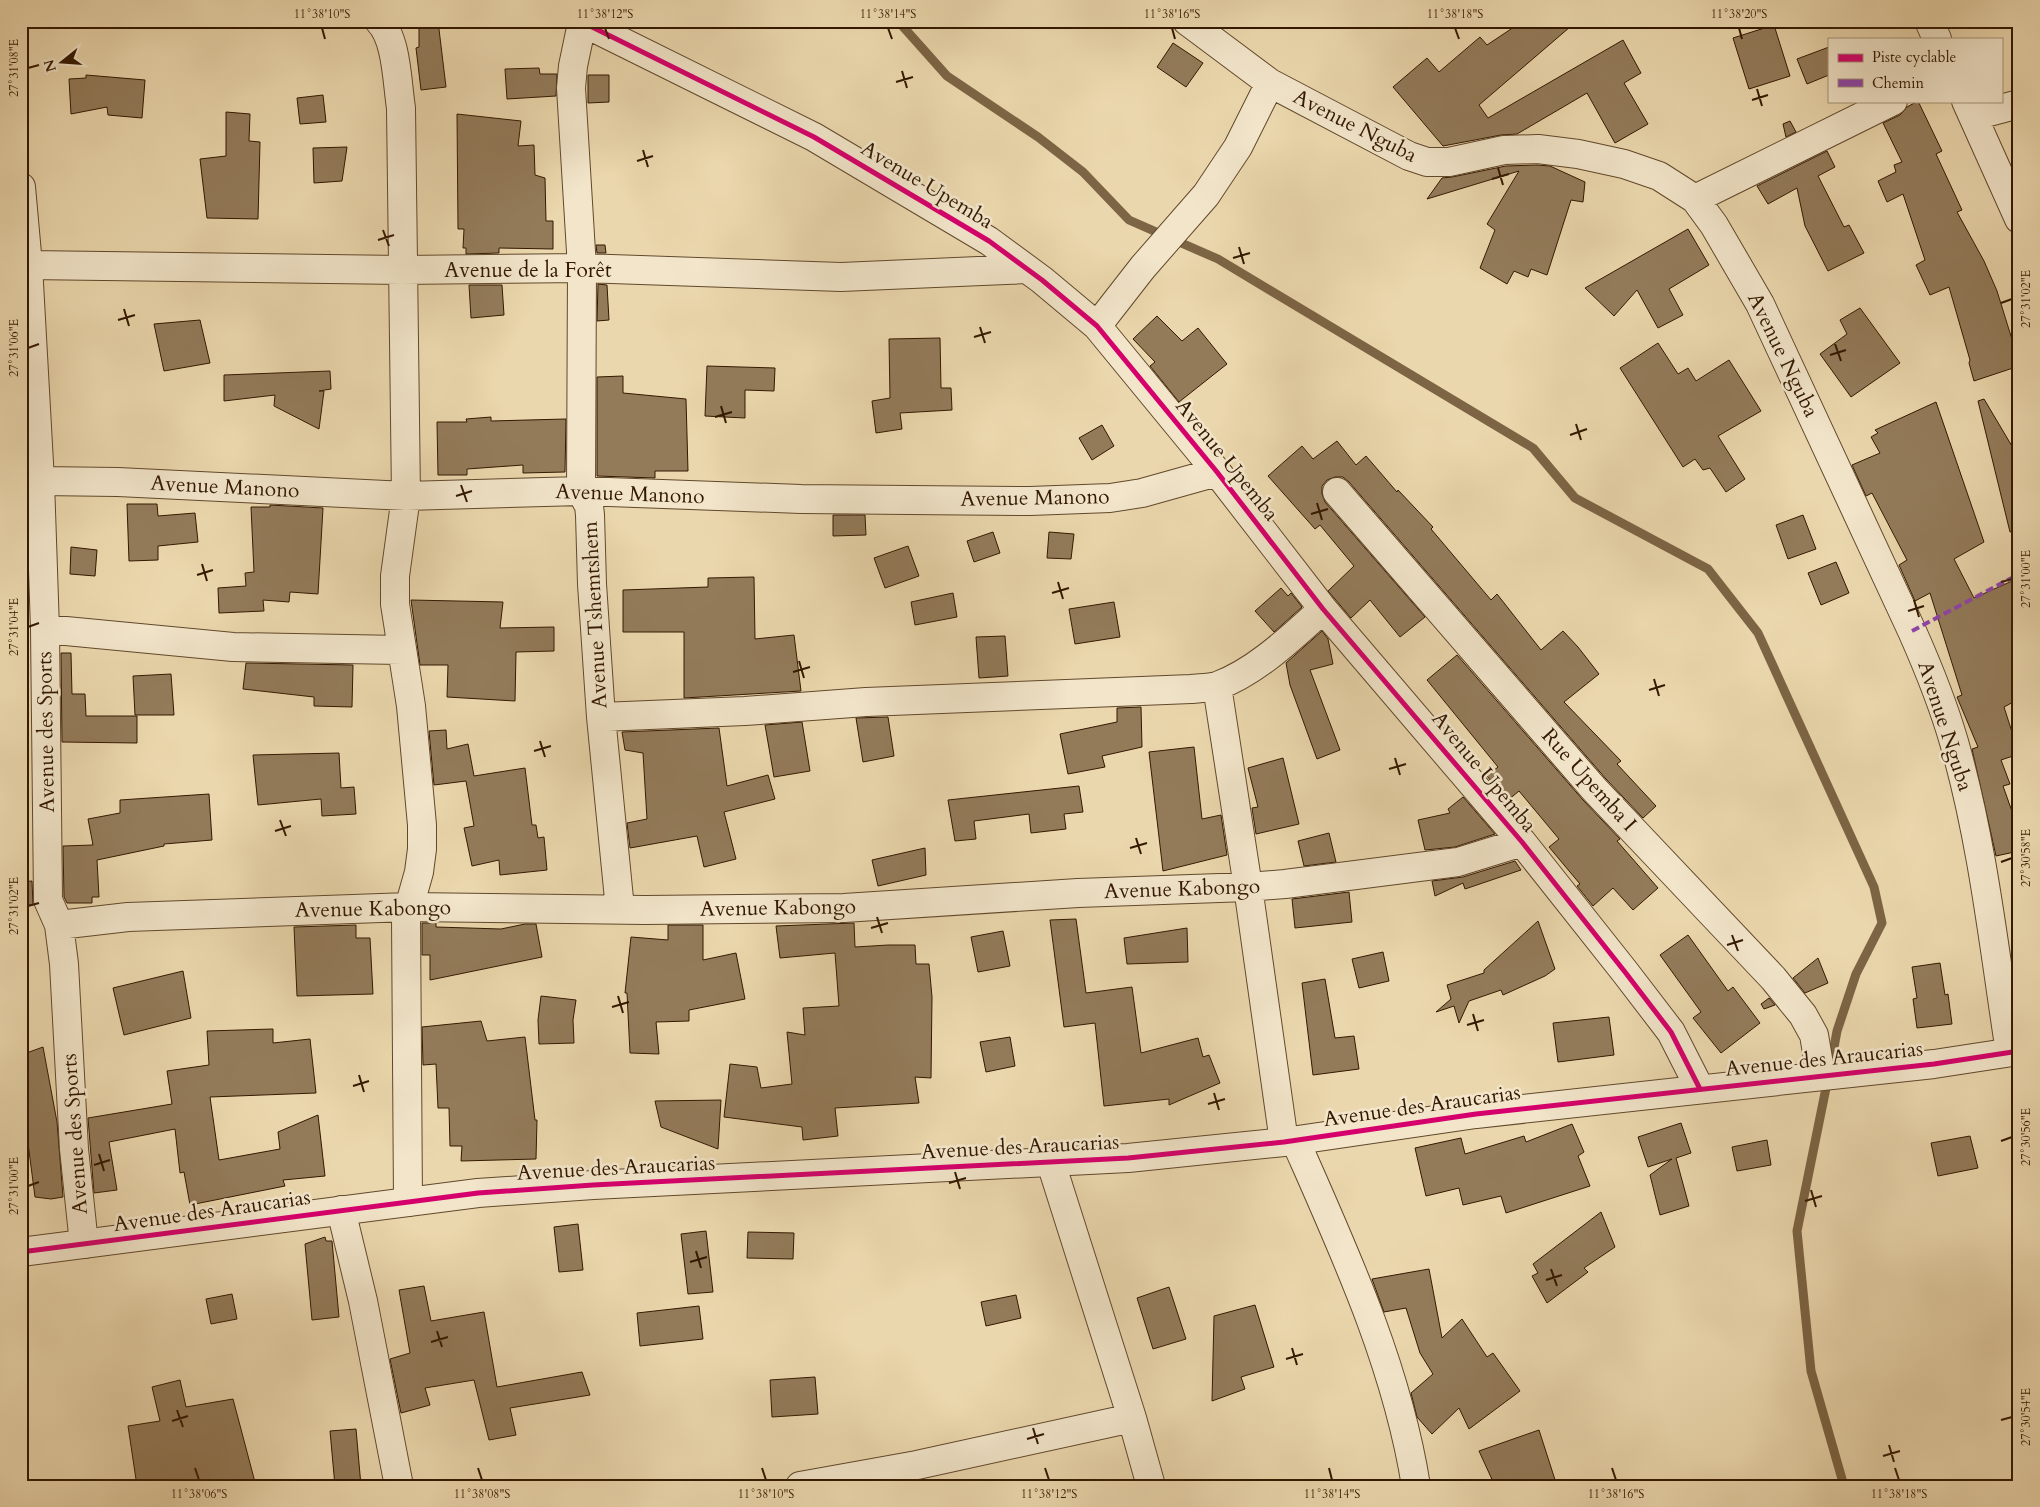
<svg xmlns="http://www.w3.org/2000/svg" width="2040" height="1507" font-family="Cardo,serif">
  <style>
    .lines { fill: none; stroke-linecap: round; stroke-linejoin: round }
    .stream { stroke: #7c6444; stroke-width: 9 }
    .building { fill: #937b5a; stroke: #331800 }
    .minor-casing { stroke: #61482b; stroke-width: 30 }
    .tertiary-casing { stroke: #61482b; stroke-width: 30 }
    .minor { stroke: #f2e5ca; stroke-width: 28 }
    .tertiary { stroke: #f2e5ca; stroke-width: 28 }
    .quiet { stroke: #8e44ad; stroke-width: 4; stroke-dasharray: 8 4; stroke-linecap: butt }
    .cycleway-casing { stroke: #f2e5ca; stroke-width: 8 }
    .cycleway { stroke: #d6006c; stroke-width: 5 }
    .ticks { fill: none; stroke: #331800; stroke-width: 2 }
    .labels { text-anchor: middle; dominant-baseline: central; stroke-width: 5; stroke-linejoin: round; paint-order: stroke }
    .street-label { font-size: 21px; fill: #331800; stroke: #f2e5ca }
    .neatline { fill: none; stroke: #331800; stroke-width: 2 }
    .ticks-label { font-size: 12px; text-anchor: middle; fill: #331800 }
  </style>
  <rect width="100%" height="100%" fill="#ebd7ad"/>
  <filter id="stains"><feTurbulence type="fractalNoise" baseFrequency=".004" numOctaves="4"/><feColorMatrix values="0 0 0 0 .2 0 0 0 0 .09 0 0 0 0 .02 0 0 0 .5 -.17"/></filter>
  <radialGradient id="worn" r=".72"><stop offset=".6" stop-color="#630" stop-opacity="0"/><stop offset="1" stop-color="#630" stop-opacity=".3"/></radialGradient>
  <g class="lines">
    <!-- stream -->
    <path class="stream" d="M898,21L947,76L1038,137L1083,172L1129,220L1218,259L1533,448L1575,498L1708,569L1758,633L1874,887L1882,923L1856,974L1837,1031L1833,1053
      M1826,1088L1797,1231L1811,1371L1844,1486"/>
  </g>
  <!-- building -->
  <path class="building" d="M419,21H438L446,87L421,90L416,48L419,47Z
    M1523,21H1577L1479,105L1488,118L1623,40L1641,73L1624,83L1648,124L1615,143L1587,93L1517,134L1501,135L1443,146L1393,87L1427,58L1439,72L1480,37L1487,45Z
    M1774,25L1790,76L1749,89L1733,38Z
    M1173,43L1203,63L1186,87L1157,67Z
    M1829,47V75L1807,84L1797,59Z
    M539,68L540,74H557L556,96L507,99L505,69Z
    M86,75L145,80L142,118L108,115L107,107L71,114L69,79L86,78Z
    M588,75H609V102L588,103Z
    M323,95L326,122L300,124L297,98Z
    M1918,101L1942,151L1936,154L1962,210L1957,212L1984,261L1997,291L2019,362V366L1974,381L1969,363L1970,360L1949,287L1930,295L1916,265L1925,260L1903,194L1887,202L1878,181L1896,172L1894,165L1902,162L1883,123L1900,115L1907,107Z
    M226,112L250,114L249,141L260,142L258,219L207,218L200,159L226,156Z
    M457,114L521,121L518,146L534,145L535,175L545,178L546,221H553V249L499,248V253L466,254V248H463L464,229H458Z
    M1790,121L1796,132L1786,137L1783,124Z
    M347,147L342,181L314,183L313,148Z
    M1827,151L1835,167L1818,176L1844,227L1849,225L1864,253L1828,271L1805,226L1797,188L1768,204L1757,186Z
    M1537,165L1550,166L1585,182L1583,202L1571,200L1547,275L1531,269L1528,277L1514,271L1507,284L1480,268L1495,230L1487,224L1519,171L1427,199L1442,178L1452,177L1506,166Z
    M1688,229L1709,265L1669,289L1683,315L1658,328L1637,290L1614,316L1585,288Z
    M596,245H605L606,253H597Z
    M598,284L607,285L609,320L597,321Z
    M469,285H502L504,315L471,318Z
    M1860,308L1900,363L1851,397L1820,354L1847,334L1840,320Z
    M1157,316L1182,341L1198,328L1227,364L1179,402L1150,366L1155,362L1133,339Z
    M200,320L210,363L164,371L154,324Z
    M940,338L941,388H951L952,410L900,413L902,429L876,433L872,401L890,398L889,339Z
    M1658,343L1678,374L1688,368L1696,381L1729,360L1761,411L1718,436L1745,479L1726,492L1710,468L1703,470L1695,459L1683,467L1620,368Z
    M707,366L775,368L774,391L745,390V418L705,416Z
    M330,371L331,389L319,391H324L319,429L274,406L275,395L224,401V375Z
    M623,376V393L686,399L688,471H655V478L597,476V377Z
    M1984,399L2019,458V531L2010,532L1978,401Z
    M1936,402L1984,542L1954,559L1974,598L2019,578V699L2004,707L2019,754L2001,760L2010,784L2003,786L2019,831V851L1996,856L1972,749L1978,747L1957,697L1962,695L1930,593L1915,601L1899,565L1907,560L1872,493L1866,496L1852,465L1880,453L1871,437L1878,433L1875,430Z
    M491,417V421L566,419L565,472L523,473V465L467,469V475H438L437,422H467L466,419Z
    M1102,425L1114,446L1092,460L1079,438Z
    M1337,441L1356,465L1366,456L1397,492L1398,490L1433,527L1431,529L1491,600L1497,594L1541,650L1563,631L1578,647L1599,674L1564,702L1621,761L1617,764L1656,806L1643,818L1606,779L1349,482L1343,477H1335L1327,480L1322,486V494L1325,502L1425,617L1400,637L1370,600L1351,618L1335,599L1328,591L1354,566L1320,525L1315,529L1268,476L1302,446L1313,459Z
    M127,504H157L158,516L195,513L198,542L158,546V560L129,561Z
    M270,505L323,508L318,594L290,592L289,602L263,600L264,611L219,613L218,588L246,586L245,573L254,572L251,507H270Z
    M833,515H865L866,535L833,536Z
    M1803,515L1816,549L1788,559L1776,525Z
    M993,532L1000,553L974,562L967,541Z
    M1049,532L1074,534L1071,559L1047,558Z
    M908,546L919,576L885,588L874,558Z
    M71,547L97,550L95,576L70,574Z
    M1836,562L1849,593L1821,605L1808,573Z
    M754,577L755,639L794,635L801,691L684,698V632H623V590L708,587V578Z
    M1281,588L1288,596L1291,593L1302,607L1274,632L1255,611Z
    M953,593L957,617L915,625L911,602Z
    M411,600L503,602L500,628L554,627V651L516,652L515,701L447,697L448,665H420Z
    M1114,602L1120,637L1075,644L1069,609Z
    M1322,631L1328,639L1333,664L1310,670L1340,750L1317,759L1290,685L1286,663Z
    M1005,636L1008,676L979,678L976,637Z
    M61,653H71L72,694H85L86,716H137V743L62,742Z
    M1457,655L1583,800L1620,839L1617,841L1658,888L1633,910L1613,888L1593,906L1577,886L1580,884L1549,847L1559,839L1519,791L1507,801L1487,776L1498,767L1427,680Z
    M246,663L353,665L352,707L314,706V697L243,689Z
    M171,674L174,715H135L133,676Z
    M1141,707L1142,747L1102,756L1105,767L1068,774L1060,734L1117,722V708Z
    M888,717L894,756L863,762L856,718Z
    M802,722L810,771L774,777L765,725Z
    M719,728L727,786L768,775L775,799L724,812L736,859L704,867L697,836L630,848L627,823L647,819L643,753L625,750L622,732Z
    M446,730L447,749L468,744L474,776L525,768L532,825H536L538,838L544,837L547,870L500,875L499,860L472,866L464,828L474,826L466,781L434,785L429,731Z
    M1194,747L1202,819L1221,815L1227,855L1163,871L1149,752Z
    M339,753L341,788L354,787L356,814L322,816L321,799L258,805L253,755Z
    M1283,758L1299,824L1256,834L1252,808L1258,807L1248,768Z
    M1079,786L1083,812L1064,814L1066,829L1031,833L1029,814L974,821L976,839L955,841L948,800Z
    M209,794L212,840L164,844V846L97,860L99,897H92V903H67L64,897L63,846L93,845L88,819L120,813V800Z
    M1463,797L1495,834L1455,847L1425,850L1418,820L1450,813L1448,809Z
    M1329,833L1336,862L1304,866L1298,841Z
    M925,848L926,875L878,886L872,860Z
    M1515,861L1521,870L1465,889L1463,883L1435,896L1432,881L1463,877Z
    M32,881L33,905H21V882Z
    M1349,892L1352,922L1295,928L1292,899Z
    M1076,919L1086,993L1132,987L1141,1053L1198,1038L1203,1057L1209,1055L1220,1083L1169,1105V1099L1104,1106L1095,1023L1064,1027L1050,920Z
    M1538,921L1555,969L1545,976L1503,995L1501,990L1469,1001L1459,1023L1454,1006L1436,1012L1451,999L1447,985L1484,973V970Z
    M422,923H436V927L501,929L525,924H536L542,957L430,980V955H422Z
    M854,923L855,947L888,945H915L916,964H929L932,997L931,1078L915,1077L919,1103L835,1108L838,1136L803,1140L802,1127L724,1117L730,1064L757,1067L761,1088L792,1084L787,1032L805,1035L803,1008L839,1006L835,953L780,958L776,926Z
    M356,925V938H370L373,994L297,996L294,927Z
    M668,925H703V960L736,953L745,999L689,1010V1021L656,1022L659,1054L630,1053L627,993H625L631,937L668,940Z
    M1187,928L1188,962L1127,964L1124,938Z
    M1003,931L1010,966L978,972L971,937Z
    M1688,935L1728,991L1733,987L1760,1023L1721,1053L1693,1018L1701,1012L1660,955Z
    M1383,952L1389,981L1359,988L1352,959Z
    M1818,958L1828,983L1805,993L1793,978Z
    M1940,963L1945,995L1948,994L1952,1024L1917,1028L1913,999L1917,998L1912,967Z
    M183,971L191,1018L124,1035L113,988Z
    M1325,979L1335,1038L1354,1036L1359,1069L1313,1075L1302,983Z
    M541,996L576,1000L573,1020L574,1043L539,1044L538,1020Z
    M1769,998L1775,1005L1764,1009L1761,1004Z
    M1609,1017L1614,1055L1558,1062L1553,1023Z
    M481,1021L487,1041L525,1037L535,1120H537L536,1159L461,1161L462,1146H450L449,1108H438L436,1064L423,1065L422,1027Z
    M273,1029V1043L310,1039L316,1093L210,1097L219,1160L280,1149L278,1132L318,1115L325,1176L283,1180L285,1186L190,1205L184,1172L180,1173L175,1129L109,1142L117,1190L94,1193L88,1118L172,1104L167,1071L209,1065L207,1031Z
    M1010,1037L1015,1066L986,1072L980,1042Z
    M43,1047L57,1122L63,1197L51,1199L35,1197L25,1120L21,1121V1055Z
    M721,1100L718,1149L661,1127L655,1101Z
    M1681,1123L1691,1153L1676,1158L1689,1206L1660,1215L1650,1175L1672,1159L1648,1167L1638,1137Z
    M1572,1124L1584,1152L1578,1156L1590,1186L1506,1213L1501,1196L1463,1205L1459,1188L1426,1196L1415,1148L1461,1138L1465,1154L1524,1136L1526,1142Z
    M1970,1136L1978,1168L1938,1176L1931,1143Z
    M1767,1140L1771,1165L1737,1171L1732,1147Z
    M1601,1212L1615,1247L1584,1268L1588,1272L1547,1303L1532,1276L1538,1273L1533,1264Z
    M578,1224L583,1270L559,1272L554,1227Z
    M706,1231L713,1292L688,1294L681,1234Z
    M748,1232L794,1233L793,1259L747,1258Z
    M325,1237L326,1241H332L339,1317L312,1320L305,1244Z
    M1429,1269L1442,1338L1462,1319L1487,1357L1493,1353L1520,1391L1469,1429L1459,1408L1432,1434L1417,1417L1411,1393L1433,1374L1420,1353L1406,1308L1384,1312L1372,1279Z
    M424,1286L431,1321L484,1312L497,1387L582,1372L590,1395L510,1408L516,1435L489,1440L474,1380L425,1388L430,1405L401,1413L390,1359L410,1353L399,1290Z
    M1169,1287L1186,1339L1153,1349L1137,1298Z
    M232,1294L237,1319L211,1324L206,1299Z
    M1016,1295L1021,1318L986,1326L981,1302Z
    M1255,1305L1274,1367L1241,1377L1245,1389L1212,1401L1214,1316Z
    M699,1306L703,1339L640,1346L637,1313Z
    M815,1377L818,1414L772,1417L770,1380Z
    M180,1380L186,1407L233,1399L256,1486H137L128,1426L160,1421L152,1387Z
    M356,1429L361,1486H335L330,1431Z
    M1539,1430L1557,1486H1495L1479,1451Z"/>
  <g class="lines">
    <!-- minor casing -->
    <g class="minor-casing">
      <path id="minor" d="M379,21C397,39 397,83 401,108L406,496L395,576V604L411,706L422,825V849L419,872L406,918L408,1202
        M580,21L814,137L989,241L1042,280L1097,326L1217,472L1323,609L1522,842L1625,972L1671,1032L1700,1089
        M1187,21L1270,83L1409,156L1427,162H1449L1504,150L1538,149L1578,154L1624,164L1659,176L1695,199L1714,225L1760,304L1912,631C1928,667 1943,704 1954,742C1983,843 1994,949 2010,1052
        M1929,21L1937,39
        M582,23L573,66L571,88L582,268L581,491L589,506L590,515L592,584L601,717L620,909
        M1966,101L2019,219
        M1974,116L2019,104
        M21,187L28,265L40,481L45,629L48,900L59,925L64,964L74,1149L84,1244
        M1695,199L1893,101
        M28,265L402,270L582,268L841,277L1027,269
        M1097,326L1143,267L1206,195L1238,147L1270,83
        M40,481L118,482L406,496L581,491L801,499L1030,501L1110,498L1142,493L1217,472
        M1337,492L1594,789L1773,978L1803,1015L1814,1035L1821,1076
        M45,629L233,647L401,650
        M1217,686L1248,887L1284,1142
        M601,717L745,711L866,702L1191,689C1199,688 1209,688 1217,686C1256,672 1293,636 1323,609
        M59,925L128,917L409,907L645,910L844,908L1078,893L1248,887L1285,884L1458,862L1522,842
        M1295,1140C1344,1251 1397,1365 1416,1486
        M1051,1163L1132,1418L1151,1486
        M341,1210L363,1301L399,1486
        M800,1486L917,1465L1132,1418"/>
    </g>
    <!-- tertiary casing -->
    <g class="tertiary-casing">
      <path id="tertiary" d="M21,1252L478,1193L593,1185L1128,1158L1284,1142L1476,1114L1934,1064L2019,1051"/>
    </g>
    <!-- minor -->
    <use href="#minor" class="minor"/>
    <!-- tertiary -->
    <use href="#tertiary" class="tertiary"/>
    <!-- quiet -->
    <path class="quiet" d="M1912,631L2019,574"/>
    <!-- cycleway casing -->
    <g class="cycleway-casing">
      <path id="cycleway" d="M580,21L814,137L989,241L1042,280L1097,326L1217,472L1323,609L1522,842L1625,972L1671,1032L1700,1089
        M21,1252L478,1193L593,1185L1128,1158L1284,1142L1476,1114L1934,1064L2019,1051"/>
    </g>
    <!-- cycleway -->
    <use href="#cycleway" class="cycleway"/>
  </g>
  <!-- ticks -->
  <path class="ticks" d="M322,28L325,39M605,28L609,39M888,28L892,39M1172,28L1175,39M1455,28L1459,39M1739,28L1742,39M28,68L39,65M902,71L907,88M896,82L913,77M1757,89L1762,106M1752,100L1768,95M643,150L648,167M637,161L653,156M1498,168L1503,185M1492,179L1509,174M383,230L389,246M378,240L394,235M1239,247L1244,264M1233,258L1250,253M2001,303L2012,299M124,309L129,326M118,320L135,315M980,327L985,343M974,337L991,332M1835,344L1841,361M28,348L39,344M1830,355L1846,350M721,406L726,423M715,417L732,412M1576,424L1581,440M1570,435L1587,429M461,485L467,502M456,496L472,491M1317,503L1322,520M1311,514L1328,509M202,564L207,581M197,575L213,570M1058,582L1063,599M2001,582L2012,579M1052,593L1069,588M1914,600L1919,617M1908,611L1924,606M28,627L39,623M799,661L804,678M793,672L810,667M1654,679L1659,696M1649,690L1665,685M540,741L545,757M534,751L551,746M1395,758L1400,775M1389,769L1406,764M280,820L286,836M275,831L291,826M1136,838L1141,854M1130,848L1147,843M2001,862L2012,858M28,906L39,903M877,917L882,933M871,928L888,923M1732,935L1738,951M1727,945L1743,940M618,996L623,1013M612,1007L629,1002M1473,1014L1478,1031M1467,1025L1484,1020M359,1075L364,1092M353,1086L369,1081M1214,1093L1219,1110M1208,1104L1225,1099M2001,1141L2012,1137M99,1154L104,1171M94,1165L110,1160M955,1172L960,1189M949,1183L966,1178M28,1186L39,1182M1811,1190L1816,1207M1805,1201L1822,1196M696,1251L701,1268M690,1262L707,1257M1551,1269L1557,1286M1546,1280L1562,1275M437,1331L442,1347M431,1342L448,1337M1292,1348L1297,1365M1286,1359L1303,1354M177,1410L183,1427M2001,1420L2012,1417M172,1421L188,1416M1033,1428L1038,1444M1027,1439L1044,1434M1889,1445L1894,1462M1883,1456L1900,1451M195,1468L199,1480M478,1468L482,1480M762,1468L766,1480M1045,1468L1049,1480M1329,1468L1332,1480M1612,1468L1616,1480M1895,1468L1899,1480"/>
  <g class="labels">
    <!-- street labels -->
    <g class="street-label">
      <text transform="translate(1355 126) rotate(27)">Avenue Nguba</text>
      <text transform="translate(927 185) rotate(31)">Avenue Upemba</text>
      <text x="528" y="270">Avenue de la Forêt</text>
      <text transform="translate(1783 355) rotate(64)">Avenue Nguba</text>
      <text transform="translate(1227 460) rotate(51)">Avenue Upemba</text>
      <text transform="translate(225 487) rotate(3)">Avenue Manono</text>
      <text transform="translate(630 494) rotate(2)">Avenue Manono</text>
      <text transform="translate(1035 498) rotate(-1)">Avenue Manono</text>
      <text transform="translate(595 615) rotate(-93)">Avenue Tshemtshem</text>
      <text transform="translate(1945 726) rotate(72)">Avenue Nguba</text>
      <text transform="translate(46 732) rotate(-91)">Avenue des Sports</text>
      <text transform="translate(1484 772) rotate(50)">Avenue Upemba</text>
      <text transform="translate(1589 780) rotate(48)">Rue Upemba I</text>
      <text transform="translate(1182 889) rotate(-2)">Avenue Kabongo</text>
      <text transform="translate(778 908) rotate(-1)">Avenue Kabongo</text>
      <text transform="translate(373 909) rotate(-1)">Avenue Kabongo</text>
      <text transform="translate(1824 1059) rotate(-6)">Avenue des Araucarias</text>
      <text transform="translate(1422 1106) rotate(-8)">Avenue des Araucarias</text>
      <text transform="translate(75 1134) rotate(-94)">Avenue des Sports</text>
      <text transform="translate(1020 1147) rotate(-3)">Avenue des Araucarias</text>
      <text transform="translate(616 1168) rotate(-3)">Avenue des Araucarias</text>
      <text transform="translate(212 1211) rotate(-8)">Avenue des Araucarias</text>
    </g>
  </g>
  <!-- margin -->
  <rect width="2040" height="1507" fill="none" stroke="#ebd7ad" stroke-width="55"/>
  <!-- legend -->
  <rect x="1828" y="38" width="175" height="65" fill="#f2e5ca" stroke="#a69379"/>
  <rect x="1838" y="54" width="25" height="8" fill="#d6006c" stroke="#a69379"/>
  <text x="1872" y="62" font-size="15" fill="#331800">Piste cyclable</text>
  <rect x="1838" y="79" width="25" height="8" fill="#8e44ad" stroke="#a69379"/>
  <text x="1872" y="88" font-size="15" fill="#331800">Chemin</text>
  <!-- north arrow -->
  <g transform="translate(62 62) rotate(253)" stroke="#f2e5ca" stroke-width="4" paint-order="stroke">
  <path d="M0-4L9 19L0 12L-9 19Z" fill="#331800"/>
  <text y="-8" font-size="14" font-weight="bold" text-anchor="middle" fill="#331800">N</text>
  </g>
  <rect x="28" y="28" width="1984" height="1452" class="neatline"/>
  <g class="ticks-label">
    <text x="322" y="18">11°38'10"S</text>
    <text x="605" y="18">11°38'12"S</text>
    <text x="888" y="18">11°38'14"S</text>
    <text x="1172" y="18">11°38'16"S</text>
    <text x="1455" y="18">11°38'18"S</text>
    <text x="1739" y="18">11°38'20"S</text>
    <text transform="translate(14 68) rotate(-90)" y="4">27°31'08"E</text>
    <text transform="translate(2026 299) rotate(-90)" y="4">27°31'02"E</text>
    <text transform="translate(14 348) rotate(-90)" y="4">27°31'06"E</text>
    <text transform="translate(2026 579) rotate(-90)" y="4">27°31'00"E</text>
    <text transform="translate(14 627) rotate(-90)" y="4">27°31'04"E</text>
    <text transform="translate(2026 858) rotate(-90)" y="4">27°30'58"E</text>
    <text transform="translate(14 906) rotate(-90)" y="4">27°31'02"E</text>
    <text transform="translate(2026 1137) rotate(-90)" y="4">27°30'56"E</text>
    <text transform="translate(14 1186) rotate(-90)" y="4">27°31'00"E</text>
    <text transform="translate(2026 1417) rotate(-90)" y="4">27°30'54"E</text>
    <text x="199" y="1498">11°38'06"S</text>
    <text x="482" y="1498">11°38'08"S</text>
    <text x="766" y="1498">11°38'10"S</text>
    <text x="1049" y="1498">11°38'12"S</text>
    <text x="1332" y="1498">11°38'14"S</text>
    <text x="1616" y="1498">11°38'16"S</text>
    <text x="1899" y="1498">11°38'18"S</text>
  </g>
  <rect width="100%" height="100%" filter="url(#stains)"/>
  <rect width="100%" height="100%" fill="url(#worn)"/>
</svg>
